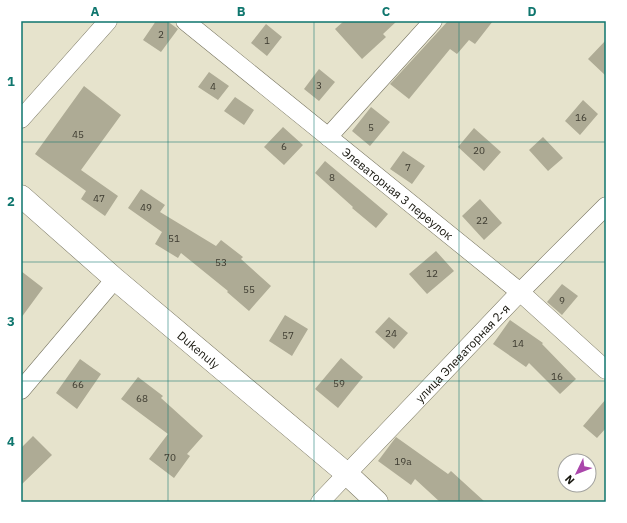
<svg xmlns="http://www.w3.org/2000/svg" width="627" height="523" font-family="'IBM Plex Sans',sans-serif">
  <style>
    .building { fill: #aeab95 }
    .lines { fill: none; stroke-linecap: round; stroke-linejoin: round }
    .minor-casing { stroke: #787561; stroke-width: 19 }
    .tertiary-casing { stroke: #787561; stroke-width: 23 }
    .minor { stroke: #fff; stroke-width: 18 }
    .tertiary { stroke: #fff; stroke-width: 22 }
    .grid { fill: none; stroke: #0f766e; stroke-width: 1; stroke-opacity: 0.55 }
    .labels { text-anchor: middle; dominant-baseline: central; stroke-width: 4; stroke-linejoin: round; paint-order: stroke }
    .number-label { font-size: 10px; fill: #3d3b30 }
    .street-label { font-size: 12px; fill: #17160e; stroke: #fff }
    .neatline { fill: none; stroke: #0f766e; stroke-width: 1.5 }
    .grid-label { font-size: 13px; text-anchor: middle; font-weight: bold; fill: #0f766e }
  </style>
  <rect width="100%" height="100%" fill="#e6e3cc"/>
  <!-- building -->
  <path class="building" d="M156,21H167L178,29L161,52L143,40Z
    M344,21H397L383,34L386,37L362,59L335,29Z
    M448,21H493L475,44L469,40L457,54L450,49L409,99L390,84Z
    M266,24L282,37L267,56L251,43Z
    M606,40V76L588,59Z
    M319,69L335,82L319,101L304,89Z
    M209,72L229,86L218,100L198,87Z
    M84,86L121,115L81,170L118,196L105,216L81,199L86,191L35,154Z
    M235,97L254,110L244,125L224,111Z
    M583,100L598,114L580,135L565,121Z
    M371,107L390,122L370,146L352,131Z
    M283,127L303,145L284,165L264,147Z
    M474,128L501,152L484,171L458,147Z
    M543,137L563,158L548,171L529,150Z
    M403,151L425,166L412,184L390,169Z
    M325,161L388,214L376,228L352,208L353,207L315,173Z
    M141,189L165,205L160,212L216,246L221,240L243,257L241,259L271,286L249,311L227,292L228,291L181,253L178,258L155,244L162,232L128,208Z
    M480,199L502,223L484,240L462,216Z
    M436,251L454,271L427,294L409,274Z
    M21,271L43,288L21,318Z
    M562,284L578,296L562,315L547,302Z
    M285,315L308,329L292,356L269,341Z
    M389,317L408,333L394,349L375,332Z
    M510,320L543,343L542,344L576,379L560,394L529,363L526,367L493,344Z
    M341,358L363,377L338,408L315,389Z
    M80,359L101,374L77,409L56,393Z
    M138,377L163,396L161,398L203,436L187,454L190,456L174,478L149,459L168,434L121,399Z
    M606,399V428L597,438L583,426Z
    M33,436L52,455L21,485V448Z
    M396,437L448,474L451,471L485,502H440L415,479L411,485L378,461Z"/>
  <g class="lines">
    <!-- minor casing -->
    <g class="minor-casing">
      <g id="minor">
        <path id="s1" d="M185,21L520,292L606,370"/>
        <path d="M21,119L108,21"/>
        <path d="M328,137L433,21"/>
        <path d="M21,390L115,279"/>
        <path id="s2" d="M320,502L520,292L606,206"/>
      </g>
    </g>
    <!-- tertiary casing -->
    <g class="tertiary-casing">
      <g id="tertiary">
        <path id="s3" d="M21,196L115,279L347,474L377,502"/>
      </g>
    </g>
    <!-- minor -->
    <use href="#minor" class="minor"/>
    <!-- tertiary -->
    <use href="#tertiary" class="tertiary"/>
  </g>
  <!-- grid -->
  <path class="grid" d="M168,21V502M314,21V502M459,21V502M21,142H606M21,262H606M21,381H606"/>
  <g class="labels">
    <!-- number labels -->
    <g class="number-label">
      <text x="161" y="34">2</text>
      <text x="267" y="40">1</text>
      <text x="319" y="85">3</text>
      <text x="213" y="86">4</text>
      <text x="581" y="117">16</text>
      <text x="371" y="127">5</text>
      <text x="78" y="134">45</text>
      <text x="284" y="146">6</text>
      <text x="479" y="150">20</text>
      <text x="408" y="167">7</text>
      <text x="332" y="177">8</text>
      <text x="99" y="198">47</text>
      <text x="146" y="207">49</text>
      <text x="482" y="220">22</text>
      <text x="174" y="238">51</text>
      <text x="221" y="262">53</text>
      <text x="432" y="273">12</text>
      <text x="249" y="289">55</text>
      <text x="562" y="300">9</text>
      <text x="391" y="333">24</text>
      <text x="288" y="335">57</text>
      <text x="518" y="343">14</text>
      <text x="557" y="376">16</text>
      <text x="339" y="383">59</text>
      <text x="78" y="384">66</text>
      <text x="142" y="398">68</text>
      <text x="170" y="457">70</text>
      <text x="403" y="461">19а</text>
    </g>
    <!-- street labels -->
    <g class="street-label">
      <text stroke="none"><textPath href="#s1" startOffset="274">Элеваторная 3 переулок</textPath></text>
      <text stroke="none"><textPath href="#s3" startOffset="235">Dukenuly</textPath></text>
      <text stroke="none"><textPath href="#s2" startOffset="206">улица Элеваторная 2-я</textPath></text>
    </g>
  </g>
  <!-- border -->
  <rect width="627" height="523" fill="none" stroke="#ffffff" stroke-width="44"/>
  <!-- north arrow -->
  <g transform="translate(577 473) rotate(227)"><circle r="19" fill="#ffffff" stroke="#a2a29f"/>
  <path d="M0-3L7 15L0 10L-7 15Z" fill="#aa46ab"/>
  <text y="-6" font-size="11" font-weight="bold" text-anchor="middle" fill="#17160e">N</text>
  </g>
  <rect x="22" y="22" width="583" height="479" class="neatline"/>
  <g class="grid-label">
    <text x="95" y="16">A</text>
    <text x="241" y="16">B</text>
    <text x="386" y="16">C</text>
    <text x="532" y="16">D</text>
    <text x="11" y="86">1</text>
    <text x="11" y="206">2</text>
    <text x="11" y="326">3</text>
    <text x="11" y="446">4</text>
  </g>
</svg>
